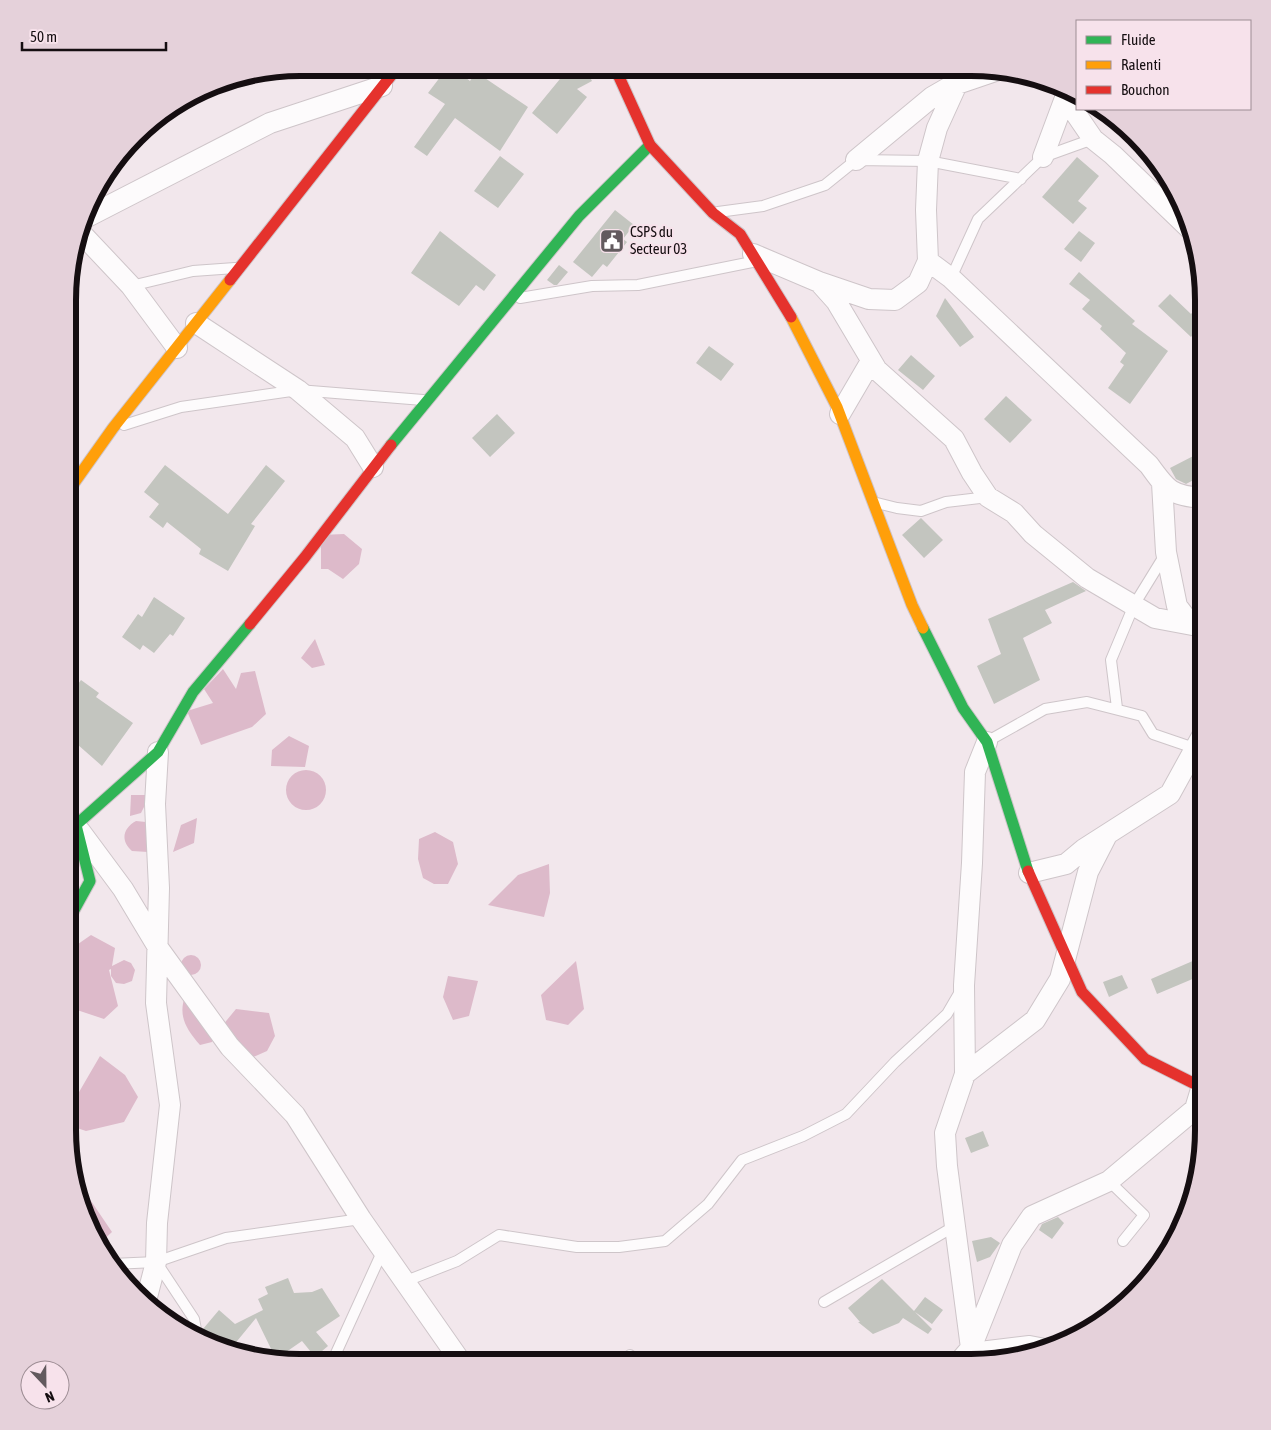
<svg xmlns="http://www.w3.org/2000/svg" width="1271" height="1430" font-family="'Asap Condensed',sans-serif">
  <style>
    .forest { fill: #ddbaca }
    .building { fill: #c3c5bf }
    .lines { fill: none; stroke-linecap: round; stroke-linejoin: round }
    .lane-casing { stroke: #cec5c9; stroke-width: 12 }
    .street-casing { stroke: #cec5c9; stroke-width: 22 }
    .fast-casing { stroke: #cec5c9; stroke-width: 13 }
    .slow-casing { stroke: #cec5c9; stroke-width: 13 }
    .jam-casing { stroke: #cec5c9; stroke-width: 13 }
    .lane { stroke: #fdfbfc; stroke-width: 10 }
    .street { stroke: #fdfbfc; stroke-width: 20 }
    .fast { stroke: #30b455; stroke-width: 11 }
    .slow { stroke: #ff9f0a; stroke-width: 11 }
    .jam { stroke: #e5322d; stroke-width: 11 }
    .labels { text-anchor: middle; stroke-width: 4; stroke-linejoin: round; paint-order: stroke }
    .poi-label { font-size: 15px; fill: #150e11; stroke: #f7e2eb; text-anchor: start }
    .rim { fill: none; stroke: #150e11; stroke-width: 6 }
  </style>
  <rect width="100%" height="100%" fill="#f2e7ec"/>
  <!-- forest -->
  <path class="forest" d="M 344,534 L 362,549 L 359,564 L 343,579 L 328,569 L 321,569 L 321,535 Z
    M 315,639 L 325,665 L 312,668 L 301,658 Z
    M 223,669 L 236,689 L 241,673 L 255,671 L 266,714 L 252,727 L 201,745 L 187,711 L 213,703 L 204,689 Z
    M 289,736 L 309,746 L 305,767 L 271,766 L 272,750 Z
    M286 790a20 20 0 1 1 40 0a20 20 0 1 1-40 0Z
    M 131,795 L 150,795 L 141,813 L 130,816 Z
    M 197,818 L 194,843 L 173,852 L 181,825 Z
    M 136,821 L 146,822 L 148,852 L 132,851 C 120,841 123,828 136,821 Z
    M 435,832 L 453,842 L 458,864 L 448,884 L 434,884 L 423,878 L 418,859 L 419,839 Z
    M 549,864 L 550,893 L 544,917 L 488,905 L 518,875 Z
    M 91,935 L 115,948 L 112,966 L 124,960 L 131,963 L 135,970 L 132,981 L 124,984 L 116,983 L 111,976 L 111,969 L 109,970 L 118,1006 L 104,1019 L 77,1010 L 68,992 L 68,951 Z
    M181 965a10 10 0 1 1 20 0a10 10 0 1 1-20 0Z
    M 576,961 L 584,1009 L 568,1025 L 546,1020 L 541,995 Z
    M 448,976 L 478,981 L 469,1016 L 453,1020 L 443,997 Z
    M 186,994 L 217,1024 L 212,1042 L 200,1045 C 186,1029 177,1015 186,994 Z
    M 236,1009 L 269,1013 L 275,1036 L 267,1051 L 244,1061 L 222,1026 Z
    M 100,1056 L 125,1075 L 138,1097 L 124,1122 L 86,1131 L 68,1125 L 68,1111 Z
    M 77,1190 L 85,1192 L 112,1232 L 99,1244 L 80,1204 Z"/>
  <!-- building -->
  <path class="building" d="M 447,68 L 453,68 L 470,81 L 476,72 L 528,107 L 500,151 L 455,118 L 427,156 L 414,147 L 445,104 L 428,93 Z
    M 569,68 L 585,68 L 592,81 L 577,89 L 587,97 L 557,134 L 532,113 Z
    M 500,156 L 524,174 L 498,208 L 474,191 Z
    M 1077,157 L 1099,176 L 1078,201 L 1087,208 L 1073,224 L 1042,197 Z
    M 615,210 L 634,225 L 623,239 L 627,242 L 607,267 L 603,264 L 592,277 L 573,262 Z
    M 440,231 L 496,275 L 484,291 L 476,285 L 459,306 L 411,273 Z
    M 1079,231 L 1095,243 L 1081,262 L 1064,249 Z
    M 559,265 L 568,272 L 557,285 L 554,285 L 547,280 Z
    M 1079,272 L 1135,321 L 1132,324 L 1168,351 L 1130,404 L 1108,388 L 1124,365 L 1120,362 L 1126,353 L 1100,329 L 1102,326 L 1082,309 L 1090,300 L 1069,284 Z
    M 1170,294 L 1191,314 L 1203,300 L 1203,322 L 1191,337 L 1158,306 Z
    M 945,298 L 974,337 L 960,347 L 936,316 Z
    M 709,346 L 734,364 L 721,381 L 696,363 Z
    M 911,355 L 935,376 L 923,390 L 898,370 Z
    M 1006,396 L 1032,420 L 1010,443 L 984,419 Z
    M 497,414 L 515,433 L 490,457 L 472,438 Z
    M 1203,451 L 1203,475 L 1186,484 L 1176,479 L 1170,468 Z
    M 165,465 L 228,514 L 266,465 L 285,481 L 251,524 L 255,526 L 228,571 L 199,554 L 201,549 L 167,522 L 163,528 L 149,517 L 159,504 L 144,492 Z
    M 921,518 L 943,540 L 924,558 L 902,535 Z
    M 1073,582 L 1086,591 L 1045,610 L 1052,623 L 1023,638 L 1040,680 L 994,704 L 977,666 L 1001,654 L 988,619 Z
    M 154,597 L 185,618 L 173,636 L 170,634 L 154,653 L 143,645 L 140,650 L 122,637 L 138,614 L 142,617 Z
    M 81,680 L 99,693 L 96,697 L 133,723 L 102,766 L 69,737 L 69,696 Z
    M 1195,960 L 1202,975 L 1157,994 L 1151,979 Z
    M 1122,975 L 1128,988 L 1109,997 L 1103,982 Z
    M 983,1131 L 989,1146 L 971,1153 L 965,1138 Z
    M 1058,1217 L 1064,1223 L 1052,1239 L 1039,1230 L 1042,1224 Z
    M 991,1237 L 1000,1243 L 990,1257 L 977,1262 L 972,1241 Z
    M 288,1278 L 294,1293 L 312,1292 L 322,1288 L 340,1316 L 316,1332 L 328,1346 L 315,1357 L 302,1341 L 276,1359 L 256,1318 L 233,1346 L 203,1337 L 203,1329 L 219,1310 L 235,1324 L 263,1310 L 258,1299 L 268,1294 L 265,1287 Z
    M 882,1279 L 914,1311 L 925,1297 L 943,1310 L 932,1324 L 915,1312 L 932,1329 L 928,1334 L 903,1318 L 899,1323 L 873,1334 L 858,1322 L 860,1322 L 848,1308 Z"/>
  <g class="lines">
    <defs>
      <path id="lane" d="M 718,212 L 763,206 L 825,185 L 856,160 L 928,161 L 1021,179
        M 951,278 L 978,219 L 1043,157 L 1093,139
        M 131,286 L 193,271 L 235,268
        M 520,298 L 592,286 L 638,285 L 757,261
        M 124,425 L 181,407 L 298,390 L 423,400
        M 877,503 L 897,508 L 921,511 L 946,502 L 988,497
        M 1117,708 L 1111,660 L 1134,605 L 1166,553
        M 988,741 L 1045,709 L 1087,702 L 1142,716 L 1153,734 L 1194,748
        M 1109,1181 L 1144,1215 L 1123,1241
        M 157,1263 L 194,1319 L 197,1335
        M 112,1264 L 156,1262 L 226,1238 L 361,1219
        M 406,1281 L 457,1261 L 499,1235 L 577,1247 L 619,1247 L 665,1241 L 708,1204 L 742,1160 L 803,1136 L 846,1114 L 895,1062 L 947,1014 L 961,990
        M 824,1302 L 955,1226
        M 332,1362 L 383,1250
        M 627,1362 L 630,1355
        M 975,1362 L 971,1348 L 1029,1341 L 1055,1346"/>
      <path id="street" d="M 1065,91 L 1065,98 L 1093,139 L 1113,155 L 1192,231
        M 1043,157 L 1065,98
        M 856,160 L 932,97 L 958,82
        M 87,217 L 270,123 L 382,86
        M 82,234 L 131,286 L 177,348
        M 753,254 L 819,282 L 869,299 L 895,300 L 918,283 L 928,261 L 926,210 L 928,161 L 937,128 L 957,84 L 1001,69
        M 928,261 L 951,278 L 1149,465 C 1167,490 1171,496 1203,498
        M 819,282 L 836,301 L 877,370 L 954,439 L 972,473 L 988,497 L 1014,513 L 1033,534 L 1087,578 L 1155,618 L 1203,627
        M 196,323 L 298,390 L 355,438 L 373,467
        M 840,414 L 871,361
        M 1162,483 L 1166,552 L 1177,606 L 1190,623
        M 80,831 L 123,889 L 159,949 L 230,1047 L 295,1115 L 361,1219 L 461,1362
        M 1029,873 L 1066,864 L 1084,849 L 1170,794 L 1203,734
        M 965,1074 L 1035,1020 L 1060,979 L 1088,872 L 1107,835
        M 147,1297 L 156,1262 L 157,1223 L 170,1105 L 156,1003 L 159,888 L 155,804 L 158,752
        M 971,1348 L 947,1166 L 945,1133 L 965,1074 L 964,985 L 972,863 L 975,772 L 987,742
        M 959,1362 L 971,1348 L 1012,1245 L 1032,1216 L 1109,1181 L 1195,1109 L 1202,1086"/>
      <path id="fast" d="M 391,445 L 579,216 L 650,145
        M 923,628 L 963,708 L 987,742 L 1028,871
        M 68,921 L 90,881 L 76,825 L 158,752 L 193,692 L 250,624"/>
      <path id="slow" d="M 791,317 L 837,407 L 912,605 L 923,628
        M 69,490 L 113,428 L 230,280"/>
      <path id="jam" d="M 615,68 L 650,145 L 713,213 L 740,234 L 791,317
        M 230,280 L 397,68
        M 250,624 L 305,557 L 391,445
        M 1028,871 L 1082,992 L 1145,1059 L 1203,1088"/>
    </defs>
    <!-- lane casing -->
    <use href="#lane" class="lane-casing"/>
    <!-- street casing -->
    <use href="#street" class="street-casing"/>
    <!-- fast casing -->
    <use href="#fast" class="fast-casing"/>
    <!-- slow casing -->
    <use href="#slow" class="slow-casing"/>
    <!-- jam casing -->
    <use href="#jam" class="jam-casing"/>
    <!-- lane -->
    <use href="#lane" class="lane"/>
    <!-- street -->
    <use href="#street" class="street"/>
    <!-- fast -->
    <use href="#fast" class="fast"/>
    <!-- slow -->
    <use href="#slow" class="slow"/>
    <!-- jam -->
    <use href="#jam" class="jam"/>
  </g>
  <!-- icons -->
  <defs>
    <symbol id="civic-square" viewBox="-11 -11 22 22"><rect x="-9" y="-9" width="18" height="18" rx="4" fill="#625a5e" stroke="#f7e2eb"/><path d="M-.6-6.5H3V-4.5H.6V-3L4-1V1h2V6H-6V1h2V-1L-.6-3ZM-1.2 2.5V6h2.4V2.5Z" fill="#fff"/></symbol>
  </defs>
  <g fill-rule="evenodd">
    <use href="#civic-square" x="598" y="227" width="28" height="28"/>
  </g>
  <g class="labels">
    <!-- poi labels -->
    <g class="poi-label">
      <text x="630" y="237">CSPS du<tspan x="630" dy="17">Secteur 03</tspan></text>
    </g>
  </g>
  <!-- crop -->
  <path d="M0 0H1271V1430H0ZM300 76H971A224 224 0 0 1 1195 300V1130A224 224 0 0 1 971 1354H300A224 224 0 0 1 76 1130V300A224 224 0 0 1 300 76Z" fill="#e5d1da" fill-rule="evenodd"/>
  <path class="rim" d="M300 76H971A224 224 0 0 1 1195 300V1130A224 224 0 0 1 971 1354H300A224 224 0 0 1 76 1130V300A224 224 0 0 1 300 76Z"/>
  <!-- legend -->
  <rect x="1076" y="20" width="175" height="90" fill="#f7e2eb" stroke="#9d8d94"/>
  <rect x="1086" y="36" width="25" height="8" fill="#30b455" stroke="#9d8d94"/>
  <text x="1121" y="45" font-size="15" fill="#150e11">Fluide</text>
  <rect x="1086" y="61" width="25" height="8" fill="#ff9f0a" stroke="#9d8d94"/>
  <text x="1121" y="70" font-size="15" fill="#150e11">Ralenti</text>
  <rect x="1086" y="86" width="25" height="8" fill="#e5322d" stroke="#9d8d94"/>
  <text x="1121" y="95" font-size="15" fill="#150e11">Bouchon</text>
  <!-- north arrow -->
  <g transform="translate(45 1385) rotate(158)"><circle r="24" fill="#f7e2eb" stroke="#9d8d94"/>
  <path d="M0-4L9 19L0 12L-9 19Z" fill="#625a5e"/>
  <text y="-8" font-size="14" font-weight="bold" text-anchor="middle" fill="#150e11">N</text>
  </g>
  <!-- scale -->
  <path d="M22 42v8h144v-8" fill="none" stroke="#150e11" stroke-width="2.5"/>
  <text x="30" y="42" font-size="15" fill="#150e11" stroke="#f7e2eb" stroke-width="4" paint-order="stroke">50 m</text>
</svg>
